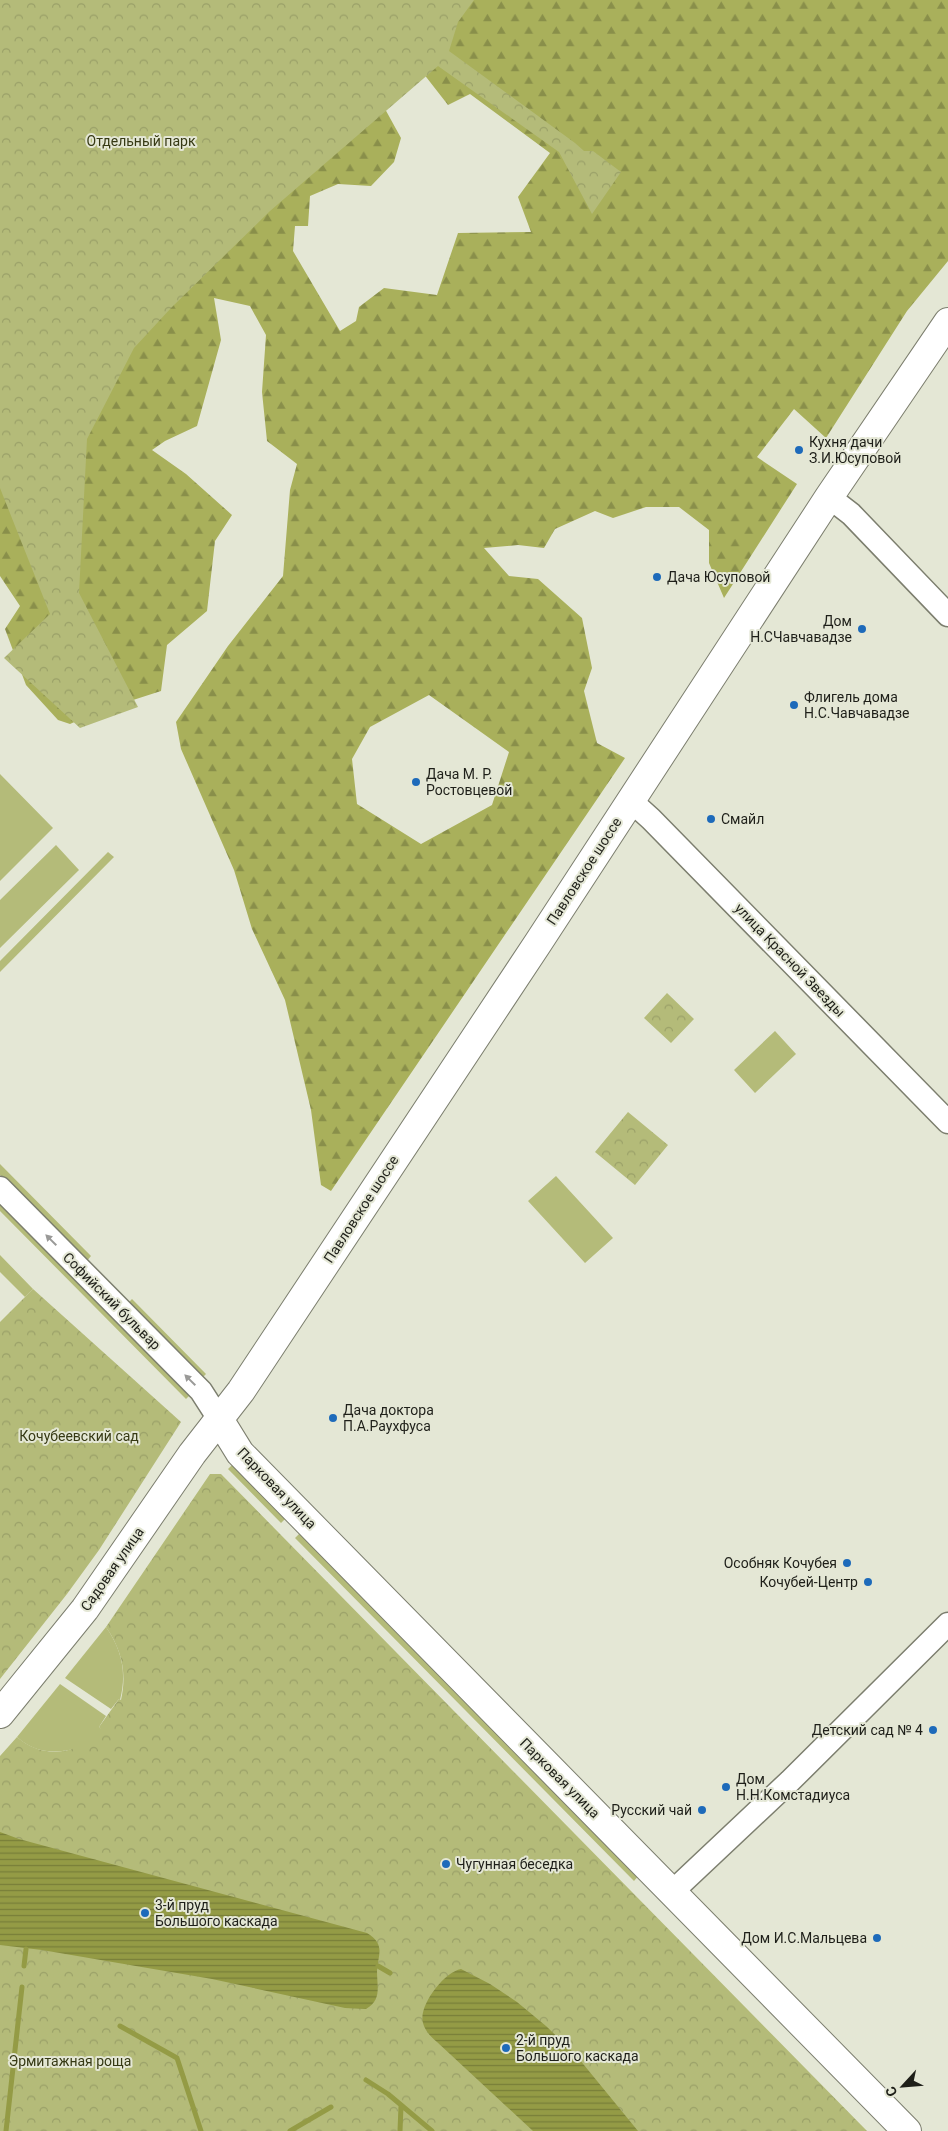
<svg xmlns="http://www.w3.org/2000/svg" width="948" height="2131" font-family="Roboto,sans-serif">
  <style>
    .grass { fill: #b4bb79 }
    .forest { fill: url(#forest-firs); fill-rule: evenodd }
    .park { fill: url(#park-crowns) }
    .water { fill: url(#water-rules) }
    .lines { fill: none; stroke-linecap: round; stroke-linejoin: round }
    .stream { stroke: #949b45; stroke-width: 5 }
    .minor-casing { stroke: #7c7e6e; stroke-width: 25 }
    .major-casing { stroke: #7c7e6e; stroke-width: 30 }
    .minor { stroke: #fff; stroke-width: 22 }
    .major { stroke: #fff; stroke-width: 28 }
    .oneway { fill: #9a9a98 }
    .poi-dot { fill: #1d6aba; stroke: #e4e7d5; stroke-width: 2 }
    .labels { text-anchor: middle; stroke-width: 4; stroke-linejoin: round; paint-order: stroke }
    .park-label { font-size: 14px; fill: #363914; stroke: #e4e7d5 }
    .poi-label { font-size: 14px; fill: #1e1f19; stroke: #e4e7d5; text-anchor: start }
    .street-label { font-size: 14px; fill: #1e1f19; stroke: #e4e7d5 }
  </style>
  <defs>
    <pattern id="forest-firs" width="22" height="20" patternUnits="userSpaceOnUse" patternTransform="scale(1.25)"><rect width="22" height="20" fill="#a9b05b"/><path d="M5 1l3.5 6h-7zM16 11l3.5 6h-7z" fill="#898f4a"/></pattern>
    <pattern id="park-crowns" width="20" height="18" patternUnits="userSpaceOnUse" patternTransform="scale(1.25)"><rect width="20" height="18" fill="#b4bb79"/><path d="M2 6a3 3 0 1 1 6 0M12 15a3 3 0 1 1 6 0" fill="none" stroke="#9aa068"/></pattern>
    <pattern id="water-rules" width="6" height="5" patternUnits="userSpaceOnUse" patternTransform="scale(1.25)"><rect width="6" height="5" fill="#949b45"/><path d="M0 2.5h6" fill="none" stroke="#787e39"/></pattern>
  </defs>
  <rect width="100%" height="100%" fill="#e4e7d5"/>
  <!-- grass -->
  <path class="grass" d="M 0,774 L 53,828 L 0,881 Z
    M 56,845 L 79,870 L 0,948 L 0,900 Z
    M 108,852 L 114,857 L 0,972 L 0,961 Z
    M 775,1031 L 796,1054 L 755,1093 L 734,1070 Z
    M 0,1164 L 91,1256 L 86,1262 L 0,1175 Z
    M 556,1176 L 613,1238 L 585,1263 L 528,1201 Z
    M 0,1202 L 190,1395 L 186,1399 L 0,1211 Z
    M 0,1255 L 33,1289 L 25,1297 L 0,1272 Z
    M 132,1299 L 206,1374 L 201,1379 L 127,1304 Z
    M 233,1464 L 287,1517 L 281,1523 L 228,1469 Z
    M 301,1532 L 639,1875 L 634,1881 L 295,1538 Z
    M 106,1627 C 122,1650 127,1673 120,1700 L 119,1699 L 111,1709 L 65,1678 Z
    M 60,1684 L 106,1716 L 99,1727 L 110,1735 C 104,1743 96,1743 87,1746 C 61,1753 38,1756 17,1737 Z"/>
  <!-- forest -->
  <path class="forest" d="M 432,0 L 948,0 L 948,261 L 907,311 L 826,438 L 794,409 L 757,457 L 797,484 L 724,598 L 709,563 L 709,530 L 679,507 L 646,507 L 613,518 L 595,511 L 555,529 L 544,548 L 518,545 L 484,548 L 509,576 L 538,579 L 582,618 L 592,668 L 584,691 L 597,743 L 625,758 L 331,1191 L 321,1185 L 311,1110 L 285,1000 L 252,929 L 234,870 L 181,749 L 176,722 L 228,646 L 283,576 L 290,490 L 297,464 L 267,441 L 262,392 L 266,335 L 250,306 L 214,298 L 221,340 L 197,426 L 165,441 L 152,450 L 186,474 L 232,515 L 215,541 L 207,611 L 167,645 L 161,691 L 99,711 L 70,724 L 58,720 L 26,685 L 5,629 L 20,606 L 0,576 L 0,382 L 56,407 L 379,98 L 401,138 L 394,162 L 371,186 L 338,184 L 310,196 L 308,226 L 295,226 L 293,251 L 340,331 L 356,321 L 359,307 L 384,288 L 437,295 L 458,233 L 531,232 L 518,197 L 550,153 L 470,94 L 448,105 L 409,55 ZM 429,695 L 509,752 L 492,805 L 421,844 L 357,804 L 352,759 L 370,727 Z"/>
  <!-- park -->
  <path class="park" d="M 0,0 L 474,0 L 458,22 L 449,51 L 575,143 L 584,151 L 593,151 L 621,172 L 592,214 L 559,152 L 438,66 L 270,211 L 171,308 L 134,348 L 87,439 L 79,593 L 138,707 L 80,728 L 4,658 L 50,614 L 0,488 Z
    M 667,993 L 694,1019 L 671,1043 L 644,1018 Z
    M 628,1112 L 668,1145 L 635,1185 L 595,1152 Z
    M 33,1289 L 181,1422 L 99,1550 L 67,1594 L 0,1679 L 0,1322 Z
    M 210,1474 L 221,1474 L 867,2131 L 0,2131 L 0,1756 L 17,1737 C 43,1760 79,1755 101,1729 L 99,1727 L 119,1699 L 121,1700 C 127,1673 122,1650 106,1627 Z"/>
  <!-- water -->
  <path class="water" d="M 0,1832 L 19,1839 L 367,1933 C 386,1945 378,1954 377,1971 C 377,1987 382,2000 366,2009 L 345,2008 L 212,1979 L 42,1950 L 0,1945 Z
    M 461,1969 L 490,1984 L 517,2002 L 546,2026 L 575,2054 L 638,2131 L 533,2131 L 437,2042 C 431,2037 425,2031 423,2023 C 418,2006 444,1972 461,1969 Z"/>
  <g class="lines">
    <!-- stream -->
    <path class="stream" d="M 24,1966 L 26,1949
      M 378,1966 L 390,1973
      M 120,2026 L 177,2058 L 201,2131
      M 366,2080 L 388,2094 L 432,2131
      M 6,2131 L 22,1987
      M 290,2131 L 331,2107
      M 400,2131 L 401,2106"/>
    <defs>
      <path id="minor" d="M 829,497 L 851,514 L 948,615
        M 630,800 L 651,819 L 948,1122
        M 0,1188 L 201,1391 L 219,1419
        M 672,1892 L 790,1781 L 948,1624"/>
      <path id="major" d="M 219,1419 L 240,1453 L 907,2131
        M 0,1714 L 85,1609 L 192,1454 L 241,1391 L 538,943 L 829,497 L 948,322"/>
    </defs>
    <!-- minor casing -->
    <use href="#minor" class="minor-casing"/>
    <!-- major casing -->
    <use href="#major" class="major-casing"/>
    <!-- minor -->
    <use href="#minor" class="minor"/>
    <!-- major -->
    <use href="#major" class="major"/>
  </g>
  <!-- one-way arrows -->
  <defs><path id="oneway-solid" d="M-6-.8H1V-3.2L6.5 0L1 3.2V.8H-6Z" transform="scale(1.25)"/></defs>
  <g class="oneway">
    <use href="#oneway-solid" transform="translate(51 1240) rotate(-135)"/>
    <use href="#oneway-solid" transform="translate(190 1380) rotate(-135)"/>
  </g>
  <!-- markers -->
  <g class="poi-dot">
    <circle cx="799" cy="450" r="5"/>
    <circle cx="657" cy="577" r="5"/>
    <circle cx="862" cy="629" r="5"/>
    <circle cx="794" cy="705" r="5"/>
    <circle cx="416" cy="782" r="5"/>
    <circle cx="711" cy="819" r="5"/>
    <circle cx="333" cy="1418" r="5"/>
    <circle cx="847" cy="1563" r="5"/>
    <circle cx="868" cy="1582" r="5"/>
    <circle cx="933" cy="1730" r="5"/>
    <circle cx="726" cy="1787" r="5"/>
    <circle cx="702" cy="1810" r="5"/>
    <circle cx="446" cy="1864" r="5"/>
    <circle cx="145" cy="1913" r="5"/>
    <circle cx="877" cy="1938" r="5"/>
    <circle cx="506" cy="2048" r="5"/>
  </g>
  <g class="labels">
    <!-- park labels -->
    <g class="park-label">
      <text x="141" y="146">Отдельный парк</text>
      <text x="79" y="1441">Кочубеевский сад</text>
      <text x="70" y="2066">Эрмитажная роща</text>
    </g>
    <!-- poi labels -->
    <g class="poi-label">
      <text x="809" y="447">Кухня дачи<tspan x="809" dy="16">З.И.Юсуповой</tspan></text>
      <text x="667" y="582">Дача Юсуповой</text>
      <text x="852" y="626" text-anchor="end">Дом<tspan x="852" dy="16">Н.СЧавчавадзе</tspan></text>
      <text x="804" y="702">Флигель дома<tspan x="804" dy="16">Н.С.Чавчавадзе</tspan></text>
      <text x="426" y="779">Дача М. Р.<tspan x="426" dy="16">Ростовцевой</tspan></text>
      <text x="721" y="824">Смайл</text>
      <text x="343" y="1415">Дача доктора<tspan x="343" dy="16">П.А.Раухфуса</tspan></text>
      <text x="837" y="1568" text-anchor="end">Особняк Кочубея</text>
      <text x="858" y="1587" text-anchor="end">Кочубей-Центр</text>
      <text x="923" y="1735" text-anchor="end">Детский сад № 4</text>
      <text x="736" y="1784">Дом<tspan x="736" dy="16">Н.Н.Комстадиуса</tspan></text>
      <text x="692" y="1815" text-anchor="end">Русский чай</text>
      <text x="456" y="1869">Чугунная беседка</text>
      <text x="155" y="1910">3-й пруд<tspan x="155" dy="16">Большого каскада</tspan></text>
      <text x="867" y="1943" text-anchor="end">Дом И.С.Мальцева</text>
      <text x="516" y="2045">2-й пруд<tspan x="516" dy="16">Большого каскада</tspan></text>
    </g>
    <!-- street labels -->
    <g class="street-label">
      <text transform="translate(584 871) rotate(-57)" y="5">Павловское шоссе</text>
      <text transform="translate(790 960) rotate(46)" y="5">улица Красной Звезды</text>
      <text transform="translate(361 1209) rotate(-57)" y="5">Павловское шоссе</text>
      <text transform="translate(112 1301) rotate(45)" y="5">Софийский бульвар</text>
      <text transform="translate(277 1488) rotate(46)" y="5">Парковая улица</text>
      <text transform="translate(112 1569) rotate(-55)" y="5">Садовая улица</text>
      <text transform="translate(560 1778) rotate(45)" y="5">Парковая улица</text>
    </g>
  </g>
  <!-- north arrow -->
  <g transform="translate(903 2086) rotate(244)" stroke="#e4e7d5" stroke-width="4" paint-order="stroke">
  <path d="M0-4L9 19L0 12L-9 19Z" fill="#1e1f19"/>
  <text y="-8" font-size="14" font-weight="bold" text-anchor="middle" fill="#1e1f19">С</text>
  </g>
</svg>
